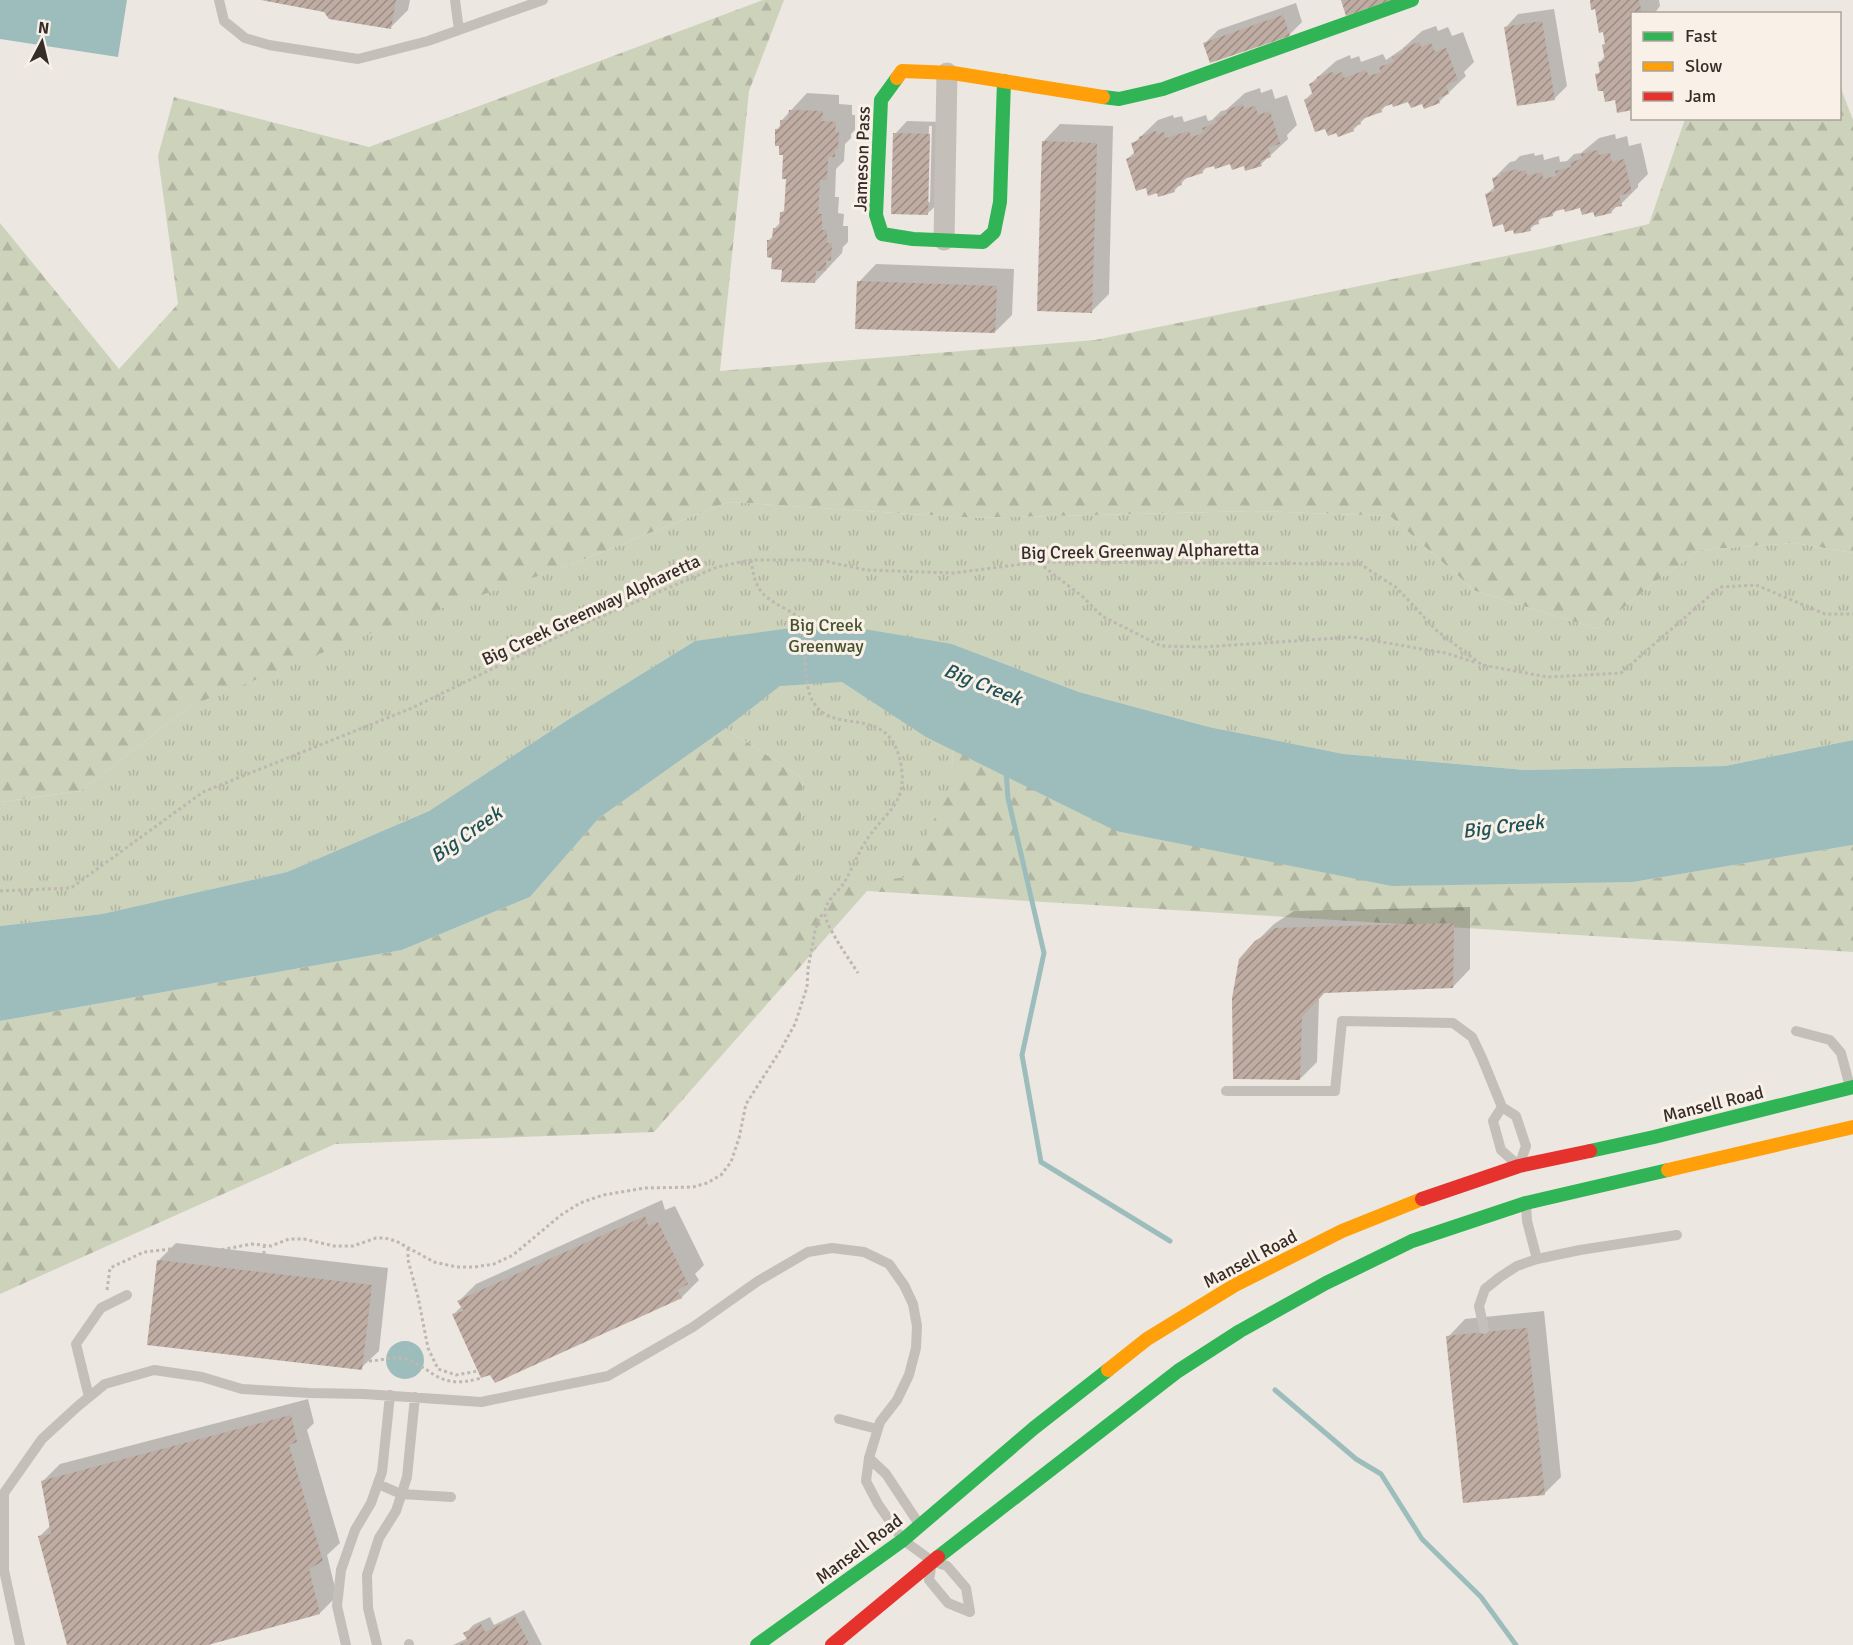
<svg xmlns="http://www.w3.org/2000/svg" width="1853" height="1645" font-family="Signika,sans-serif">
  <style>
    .forest { fill: url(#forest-firs) }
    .park { fill: url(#park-tufts) }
    .water { fill: #9dbdbd }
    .shadow { fill: #0003; fill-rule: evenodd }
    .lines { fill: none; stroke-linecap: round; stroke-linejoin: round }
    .stream { stroke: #9dbdbd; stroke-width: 5 }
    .building { fill: url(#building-hatch) }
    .path { stroke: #beb7b2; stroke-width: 3; stroke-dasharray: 3 3; stroke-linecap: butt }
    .lane { stroke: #c5bfba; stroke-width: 10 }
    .street { stroke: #c5bfba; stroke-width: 21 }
    .fast { stroke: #30b455; stroke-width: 14 }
    .slow { stroke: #ff9f0a; stroke-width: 14 }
    .jam { stroke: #e5322d; stroke-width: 14 }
    .labels { text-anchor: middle; stroke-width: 6; stroke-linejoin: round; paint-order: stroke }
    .street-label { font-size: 18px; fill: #362c28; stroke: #f9f1e8 }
    .park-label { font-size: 18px; fill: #45532c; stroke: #f9f1e8 }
    .water-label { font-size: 20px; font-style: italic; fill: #1f5256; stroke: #f9f1e8 }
  </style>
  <defs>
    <pattern id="forest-firs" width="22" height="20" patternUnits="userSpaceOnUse" patternTransform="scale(1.5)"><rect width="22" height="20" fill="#cdd2bb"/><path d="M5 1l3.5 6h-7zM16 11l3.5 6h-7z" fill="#b1b4a1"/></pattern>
    <pattern id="park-tufts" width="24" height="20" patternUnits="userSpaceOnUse" patternTransform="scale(1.5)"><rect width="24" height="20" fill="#cdd2bb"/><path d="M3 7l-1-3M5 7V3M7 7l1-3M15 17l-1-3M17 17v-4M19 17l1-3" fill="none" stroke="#b1b4a1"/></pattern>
    <pattern id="building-hatch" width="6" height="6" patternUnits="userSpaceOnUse" patternTransform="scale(1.5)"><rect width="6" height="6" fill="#bfaca3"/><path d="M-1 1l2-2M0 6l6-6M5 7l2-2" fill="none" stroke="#9c8c85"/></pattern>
  </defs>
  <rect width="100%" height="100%" fill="#ece7e1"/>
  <!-- forest -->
  <path class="forest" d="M 763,0 L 784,0 L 749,91 L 720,371 L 1095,340 L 1540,249 L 1649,224 L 1685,119 L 1840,118 L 1840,86 L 1853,120 L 1853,553 L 1795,543 L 1699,550 L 1650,586 L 1598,629 L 1475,591 L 1390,516 L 1253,511 L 972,518 L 728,502 L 562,568 L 190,706 L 81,791 L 0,802 L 0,223 L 119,369 L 178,304 L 158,156 L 174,97 L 369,147 Z
    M 726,728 L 803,779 L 798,892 L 953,780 L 953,750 L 1633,882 L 1853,845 L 1853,952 L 867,891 L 654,1132 L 335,1144 L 0,1294 L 0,1021 L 402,950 L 530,897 L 599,818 Z"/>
  <!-- park -->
  <path class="park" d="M 728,502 L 972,518 L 1253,511 L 1390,516 L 1475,591 L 1598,629 L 1650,586 L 1699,550 L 1795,543 L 1853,553 L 1853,740 L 1725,766 L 1525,770 L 1344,754 L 1209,727 L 1079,692 L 952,644 L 953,780 L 906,877 L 797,892 L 803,779 L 726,728 L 695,641 L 569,719 L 429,811 L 287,872 L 102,914 L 0,926 L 0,802 L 81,791 L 190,706 L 386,627 L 562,568 Z"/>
  <!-- water -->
  <path class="water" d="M 0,0 L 127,0 L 118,57 L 0,39 Z
    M 829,623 L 952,644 L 1079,692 L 1209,727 L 1344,754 L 1525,770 L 1725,766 L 1853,740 L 1853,845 L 1633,882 L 1392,886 L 1116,831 L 926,737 L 842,682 L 780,686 L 726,728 L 599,818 L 530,897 L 402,950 L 0,1021 L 0,926 L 102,914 L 287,872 L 429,811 L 569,719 L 695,641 Z
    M386 1360a19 19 0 1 1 38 0a19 19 0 1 1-38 0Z"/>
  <!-- shadow -->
  <path class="shadow" d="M 263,0 L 410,0 L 408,10 L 391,27 L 325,10 Z
    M 1591,0 L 1659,0 L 1660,6 L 1654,14 L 1632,14 L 1632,109 L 1618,111 L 1616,99 L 1604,89 L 1597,75 L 1601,70 L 1600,62 L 1605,56 L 1604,45 L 1607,42 L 1597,7 Z
    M 1296,3 L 1302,22 L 1289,35 L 1205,43 L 1218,30 Z
    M 1554,9 L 1567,86 L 1554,99 L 1506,27 L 1518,14 Z
    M 1436,26 L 1438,31 L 1448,27 L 1452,36 L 1463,32 L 1474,62 L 1464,72 L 1466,76 L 1439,102 L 1423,102 L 1409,100 L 1393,102 L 1387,104 L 1381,111 L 1368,115 L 1353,130 L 1337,131 L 1325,127 L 1305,100 L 1313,92 L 1310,84 L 1336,61 L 1350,55 L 1351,59 L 1359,56 L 1361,62 L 1383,54 L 1386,60 L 1402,49 L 1422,31 Z
    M 1260,88 L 1261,93 L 1272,89 L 1275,99 L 1287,95 L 1297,125 L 1287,135 L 1288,139 L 1261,164 L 1245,165 L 1231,162 L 1215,164 L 1208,166 L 1202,172 L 1188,176 L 1174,191 L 1147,186 L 1127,159 L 1135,152 L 1133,144 L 1158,120 L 1173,115 L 1174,118 L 1182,116 L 1184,122 L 1206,115 L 1208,121 L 1212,120 L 1221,111 L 1226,110 L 1245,93 Z
    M 807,93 L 839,95 L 839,104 L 852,105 L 852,115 L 855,115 L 855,130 L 851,134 L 851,138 L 845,144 L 844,161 L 836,169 L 835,197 L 839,197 L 838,213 L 844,214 L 843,226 L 848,226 L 848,242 L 843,247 L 842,253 L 815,282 L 783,268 L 773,256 L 769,240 L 774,235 L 774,229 L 781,222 L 781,213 L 786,209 L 787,178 L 785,154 L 777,129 L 781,125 L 782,120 Z
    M 907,121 L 942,122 L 941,201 L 928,213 L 895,134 ZM 929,126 L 932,126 L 930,202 L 927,202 Z
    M 1060,124 L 1113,126 L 1109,294 L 1092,311 L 1043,142 Z
    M 1615,134 L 1616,139 L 1627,136 L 1629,146 L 1641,143 L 1648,174 L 1638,184 L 1638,187 L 1621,204 L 1618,205 L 1611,212 L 1595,210 L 1581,207 L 1558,209 L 1552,215 L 1544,216 L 1530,229 L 1515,228 L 1504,223 L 1487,194 L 1495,186 L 1493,179 L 1510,162 L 1515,161 L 1520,156 L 1534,153 L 1535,156 L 1543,154 L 1544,160 L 1559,156 L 1560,162 L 1567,161 L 1574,154 L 1581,153 L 1599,138 Z
    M 876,264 L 1014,269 L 1012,315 L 995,332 L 859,282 Z
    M 1470,907 L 1470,969 L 1453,987 L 1325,992 L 1319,999 L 1317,1062 L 1300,1079 L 1256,942 L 1274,924 L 1294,911 Z
    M 662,1200 L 665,1210 L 675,1206 L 704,1265 L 695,1274 L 699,1280 L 682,1297 L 495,1381 L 454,1314 L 462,1306 L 459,1301 L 476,1284 Z
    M 176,1243 L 388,1268 L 379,1351 L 361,1368 L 158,1261 Z
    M 1544,1311 L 1561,1477 L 1544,1494 L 1448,1337 L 1465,1319 Z
    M 308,1399 L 314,1423 L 307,1430 L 340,1543 L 327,1555 L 337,1596 L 320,1613 L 202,1645 L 68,1645 L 40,1536 L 51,1525 L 43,1481 L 60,1464 Z
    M 524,1610 L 542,1645 L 453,1645 L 468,1638 L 465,1634 L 473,1625 L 490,1617 L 494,1625 Z"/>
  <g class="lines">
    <!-- stream -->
    <path class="stream" d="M 1006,771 L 1008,798 L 1044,953 L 1022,1055 L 1041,1162 L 1170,1241
      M 1275,1390 L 1356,1459 L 1381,1474 L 1422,1539 L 1481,1597 L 1516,1645"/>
  </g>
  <!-- building -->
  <path class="building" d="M 261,0 L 396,0 L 391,29 L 329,19 L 324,12 Z
    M 1341,0 L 1392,0 L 1346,16 Z
    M 1590,0 L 1639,0 L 1642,14 L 1632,14 L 1632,110 L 1617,113 L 1615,100 L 1605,102 L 1603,91 L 1598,91 L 1595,74 L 1600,73 L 1598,62 L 1605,60 L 1602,45 L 1605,44 L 1603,32 L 1599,33 L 1595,9 L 1591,10 Z
    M 1283,15 L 1290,36 L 1210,63 L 1203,43 Z
    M 1542,21 L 1555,100 L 1517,106 L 1504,27 Z
    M 1419,42 L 1421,47 L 1431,43 L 1435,52 L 1446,48 L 1458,80 L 1446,85 L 1449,94 L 1438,98 L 1440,103 L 1424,109 L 1422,104 L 1411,108 L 1408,102 L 1393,107 L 1392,104 L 1380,108 L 1382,112 L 1359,120 L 1361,124 L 1352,127 L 1354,131 L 1338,137 L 1336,133 L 1328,136 L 1325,129 L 1315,132 L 1304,100 L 1313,96 L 1309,84 L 1318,81 L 1317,77 L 1333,72 L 1334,75 L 1342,72 L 1344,78 L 1366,70 L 1369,76 L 1381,72 L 1379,67 L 1394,62 L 1392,57 L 1404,52 L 1403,48 Z
    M 1243,104 L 1244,109 L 1255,106 L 1258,115 L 1270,111 L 1280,144 L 1268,147 L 1271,157 L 1260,161 L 1262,166 L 1245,171 L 1244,166 L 1232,170 L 1230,164 L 1215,169 L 1214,166 L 1202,169 L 1203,173 L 1181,180 L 1182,185 L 1173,188 L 1175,192 L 1158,197 L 1157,193 L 1148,196 L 1146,188 L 1136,191 L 1126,159 L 1135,156 L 1131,143 L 1140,140 L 1139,137 L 1156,131 L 1157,135 L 1164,132 L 1166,138 L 1189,131 L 1191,137 L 1204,133 L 1202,128 L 1217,123 L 1215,118 L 1227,114 L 1226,110 Z
    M 789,110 L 823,111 L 822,121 L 836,122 L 835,132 L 839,132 L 838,149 L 835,149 L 835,157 L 828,157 L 827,180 L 820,180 L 818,214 L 822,214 L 822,230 L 827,230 L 827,243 L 832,243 L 831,261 L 826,260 L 826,271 L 816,271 L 815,283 L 781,282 L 782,270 L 771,269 L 772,258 L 767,257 L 767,240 L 772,240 L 773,228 L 779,228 L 780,212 L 784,212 L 786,179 L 782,179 L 783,155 L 779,155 L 779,146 L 775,146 L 775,129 L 780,129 L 780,120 L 788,120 Z
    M 893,133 L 930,134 L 928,215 L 891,214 Z
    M 1042,141 L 1097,143 L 1092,313 L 1037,311 Z
    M 1598,150 L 1599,155 L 1610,153 L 1612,162 L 1624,159 L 1632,193 L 1619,195 L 1622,206 L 1610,208 L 1612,213 L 1595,217 L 1593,212 L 1582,215 L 1580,208 L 1565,212 L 1564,209 L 1552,212 L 1553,216 L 1538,219 L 1539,224 L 1530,226 L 1531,231 L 1514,234 L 1513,230 L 1505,232 L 1503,224 L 1493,227 L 1485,194 L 1495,191 L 1492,178 L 1501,176 L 1501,173 L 1518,169 L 1518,172 L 1526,170 L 1527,176 L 1542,172 L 1543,179 L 1556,176 L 1555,171 L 1571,167 L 1570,162 L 1582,159 L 1581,154 Z
    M 857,281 L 997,286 L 995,333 L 855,329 Z
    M 1454,923 L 1453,988 L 1324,993 L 1302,1017 L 1300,1080 L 1233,1079 L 1232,998 L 1239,959 L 1255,941 L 1276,928 Z
    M 645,1216 L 648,1226 L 658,1222 L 688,1284 L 677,1290 L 682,1298 L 495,1383 L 490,1375 L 481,1378 L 452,1314 L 464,1311 L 457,1301 Z
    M 157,1260 L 372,1285 L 362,1370 L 147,1345 Z
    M 1527,1328 L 1545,1495 L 1463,1503 L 1446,1336 Z
    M 291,1415 L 297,1442 L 289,1445 L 323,1561 L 309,1569 L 320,1614 L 208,1645 L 67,1645 L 38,1536 L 51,1534 L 41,1481 Z
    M 515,1617 L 530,1645 L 459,1645 L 468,1641 L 463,1633 L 481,1624 L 485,1632 Z"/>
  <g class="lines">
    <!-- path -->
    <path class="path" d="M 751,560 C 755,587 759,595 784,608 C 792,613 798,615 803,622 C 805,640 804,679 810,695 C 828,744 893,694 902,772 C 905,803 886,813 870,835 C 859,850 853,867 844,883 C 838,892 824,902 825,914 C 825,925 851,962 858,973
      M 1039,563 L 1083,597 L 1102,616 L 1161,646 L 1204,647 L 1352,637 L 1446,653 L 1477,663
      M 0,891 L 71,888 L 203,792 L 412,708 L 584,624 L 717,567 L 751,560 L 820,560 L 866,570 L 954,573 L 1038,562 L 1360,564 L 1397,588 L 1436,630 L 1482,665 L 1548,677 L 1621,673 L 1720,587 L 1756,585 L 1825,614 L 1853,614
      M 408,1248 L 408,1260 L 418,1297 L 428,1348 L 438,1369 L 456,1375 L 478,1371
      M 264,1272 L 264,1247
      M 107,1290 L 110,1268 L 144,1252 L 171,1249 L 204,1253 L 252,1244 L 271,1246 L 289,1239 L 304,1239 L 334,1246 L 353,1246 L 376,1238 L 385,1238 L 396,1241 L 434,1262 L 457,1267 L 475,1267 L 494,1264 L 513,1255 L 561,1215 L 580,1203 L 603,1195 L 645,1188 L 693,1187 L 707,1183 L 721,1175 L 731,1162 L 739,1138 L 746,1104 L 780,1051 L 795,1024 L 807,987 L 808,969 L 815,931 L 819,918 L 824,913
      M 363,1361 C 376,1362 388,1357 401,1358 C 410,1359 419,1365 427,1370 C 446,1384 459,1384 481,1378"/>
    <!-- lane -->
    <path class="lane" d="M 219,0 L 224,21 L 245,38 L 269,45 L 358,59 L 428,41 L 543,0
      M 455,0 L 459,30
      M 1796,1031 L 1830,1040 L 1841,1053 L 1850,1087
      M 1226,1091 L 1335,1091 L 1342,1021 L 1453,1023 L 1472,1037 L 1482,1058 L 1502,1107 L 1516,1116 L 1526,1146 L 1519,1166 L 1501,1150 L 1493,1121 L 1502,1107
      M 1526,1204 L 1527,1221 L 1537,1259
      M 1484,1329 L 1479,1306 L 1485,1289 L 1500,1277 L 1517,1266 L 1537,1259 L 1580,1250 L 1677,1235
      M 89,1397 L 76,1344 L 101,1308 L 127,1295
      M 839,1419 L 877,1429
      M 869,1458 L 886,1474 L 919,1524
      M 378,1484 L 401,1494 L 451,1497
      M 931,1568 L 929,1580 L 948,1603 L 970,1612
      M 409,1644 L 409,1645
      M 20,1645 L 4,1570 L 4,1493 L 42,1439 L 78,1406 L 105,1384 L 154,1370 L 202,1377 L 242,1389 L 310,1393 L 364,1394 L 481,1402 L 608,1376 L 693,1327 L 758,1281 L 808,1252 L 832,1248 L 864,1252 L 889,1264 L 904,1285 L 913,1304 L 917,1326 L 916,1348 L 909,1375 L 897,1400 L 880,1422 L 869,1458 L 866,1481 L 878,1504 L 903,1540 L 932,1561 L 947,1566 L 966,1588 L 970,1612
      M 346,1645 L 337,1606 L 341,1570 L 355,1530 L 371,1503 L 382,1472 L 390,1395
      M 377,1645 L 368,1608 L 367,1575 L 379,1538 L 396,1511 L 407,1477 L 415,1397"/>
    <!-- street -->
    <path class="street" d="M 944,240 L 947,73"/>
    <!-- fast -->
    <path class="fast" d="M 897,78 L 881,100 L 876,215 L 882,234 L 913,239 L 983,242 L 994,232 L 1000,202 L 1004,81
      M 1103,97 L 1119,99 L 1163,89 L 1412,0
      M 1590,1151 L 1654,1137 L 1853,1087
      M 938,1557 L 1178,1371 L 1240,1331 L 1326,1283 L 1412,1241 L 1526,1203 L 1668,1170
      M 757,1645 L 903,1540 L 1034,1428 L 1108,1370"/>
    <!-- slow -->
    <path class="slow" d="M 897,78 L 902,71 L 953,73 L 1103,97
      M 1668,1170 L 1853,1127
      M 1108,1370 L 1147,1339 L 1235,1285 L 1342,1231 L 1422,1199"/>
    <!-- jam -->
    <path class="jam" d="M 1422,1199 L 1519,1166 L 1590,1151
      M 832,1645 L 938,1557"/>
  </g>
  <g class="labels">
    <!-- street labels -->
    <g class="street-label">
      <text transform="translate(862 159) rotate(-88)" y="6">Jameson Pass</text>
      <text transform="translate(1140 551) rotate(-1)" y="6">Big Creek Greenway Alpharetta</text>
      <text transform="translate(591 610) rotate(-25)" y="6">Big Creek Greenway Alpharetta</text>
      <text transform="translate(1713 1104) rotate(-14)" y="6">Mansell Road</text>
      <text transform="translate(1250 1259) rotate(-28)" y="6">Mansell Road</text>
      <text transform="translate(859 1549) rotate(-37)" y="6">Mansell Road</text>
    </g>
    <!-- park labels -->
    <g class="park-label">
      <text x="826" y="631">Big Creek<tspan x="826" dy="21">Greenway</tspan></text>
    </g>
    <!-- water labels -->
    <g class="water-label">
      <text transform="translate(983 684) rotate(22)" y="7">Big Creek</text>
      <text transform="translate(1503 826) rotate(-7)" y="7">Big Creek</text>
      <text transform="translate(466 834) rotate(-35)" y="7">Big Creek</text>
    </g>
  </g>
  <!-- legend -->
  <rect x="1631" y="12" width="210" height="108" fill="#f9f1e8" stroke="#aba29b" stroke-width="1.5"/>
  <rect x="1643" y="32" width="30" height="9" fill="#30b455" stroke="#aba29b" stroke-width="1.5"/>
  <text x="1685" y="42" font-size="18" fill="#362c28">Fast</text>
  <rect x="1643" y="62" width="30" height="9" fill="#ff9f0a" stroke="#aba29b" stroke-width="1.5"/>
  <text x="1685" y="72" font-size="18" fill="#362c28">Slow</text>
  <rect x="1643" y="92" width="30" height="9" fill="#e5322d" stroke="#aba29b" stroke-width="1.5"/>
  <text x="1685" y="102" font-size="18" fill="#362c28">Jam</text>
  <!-- north arrow -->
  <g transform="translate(42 42) rotate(7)" stroke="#f9f1e8" stroke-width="4.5" paint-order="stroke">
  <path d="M0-4.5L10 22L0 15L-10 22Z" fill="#362c28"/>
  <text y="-9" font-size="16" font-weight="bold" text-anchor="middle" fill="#362c28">N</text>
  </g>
</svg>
